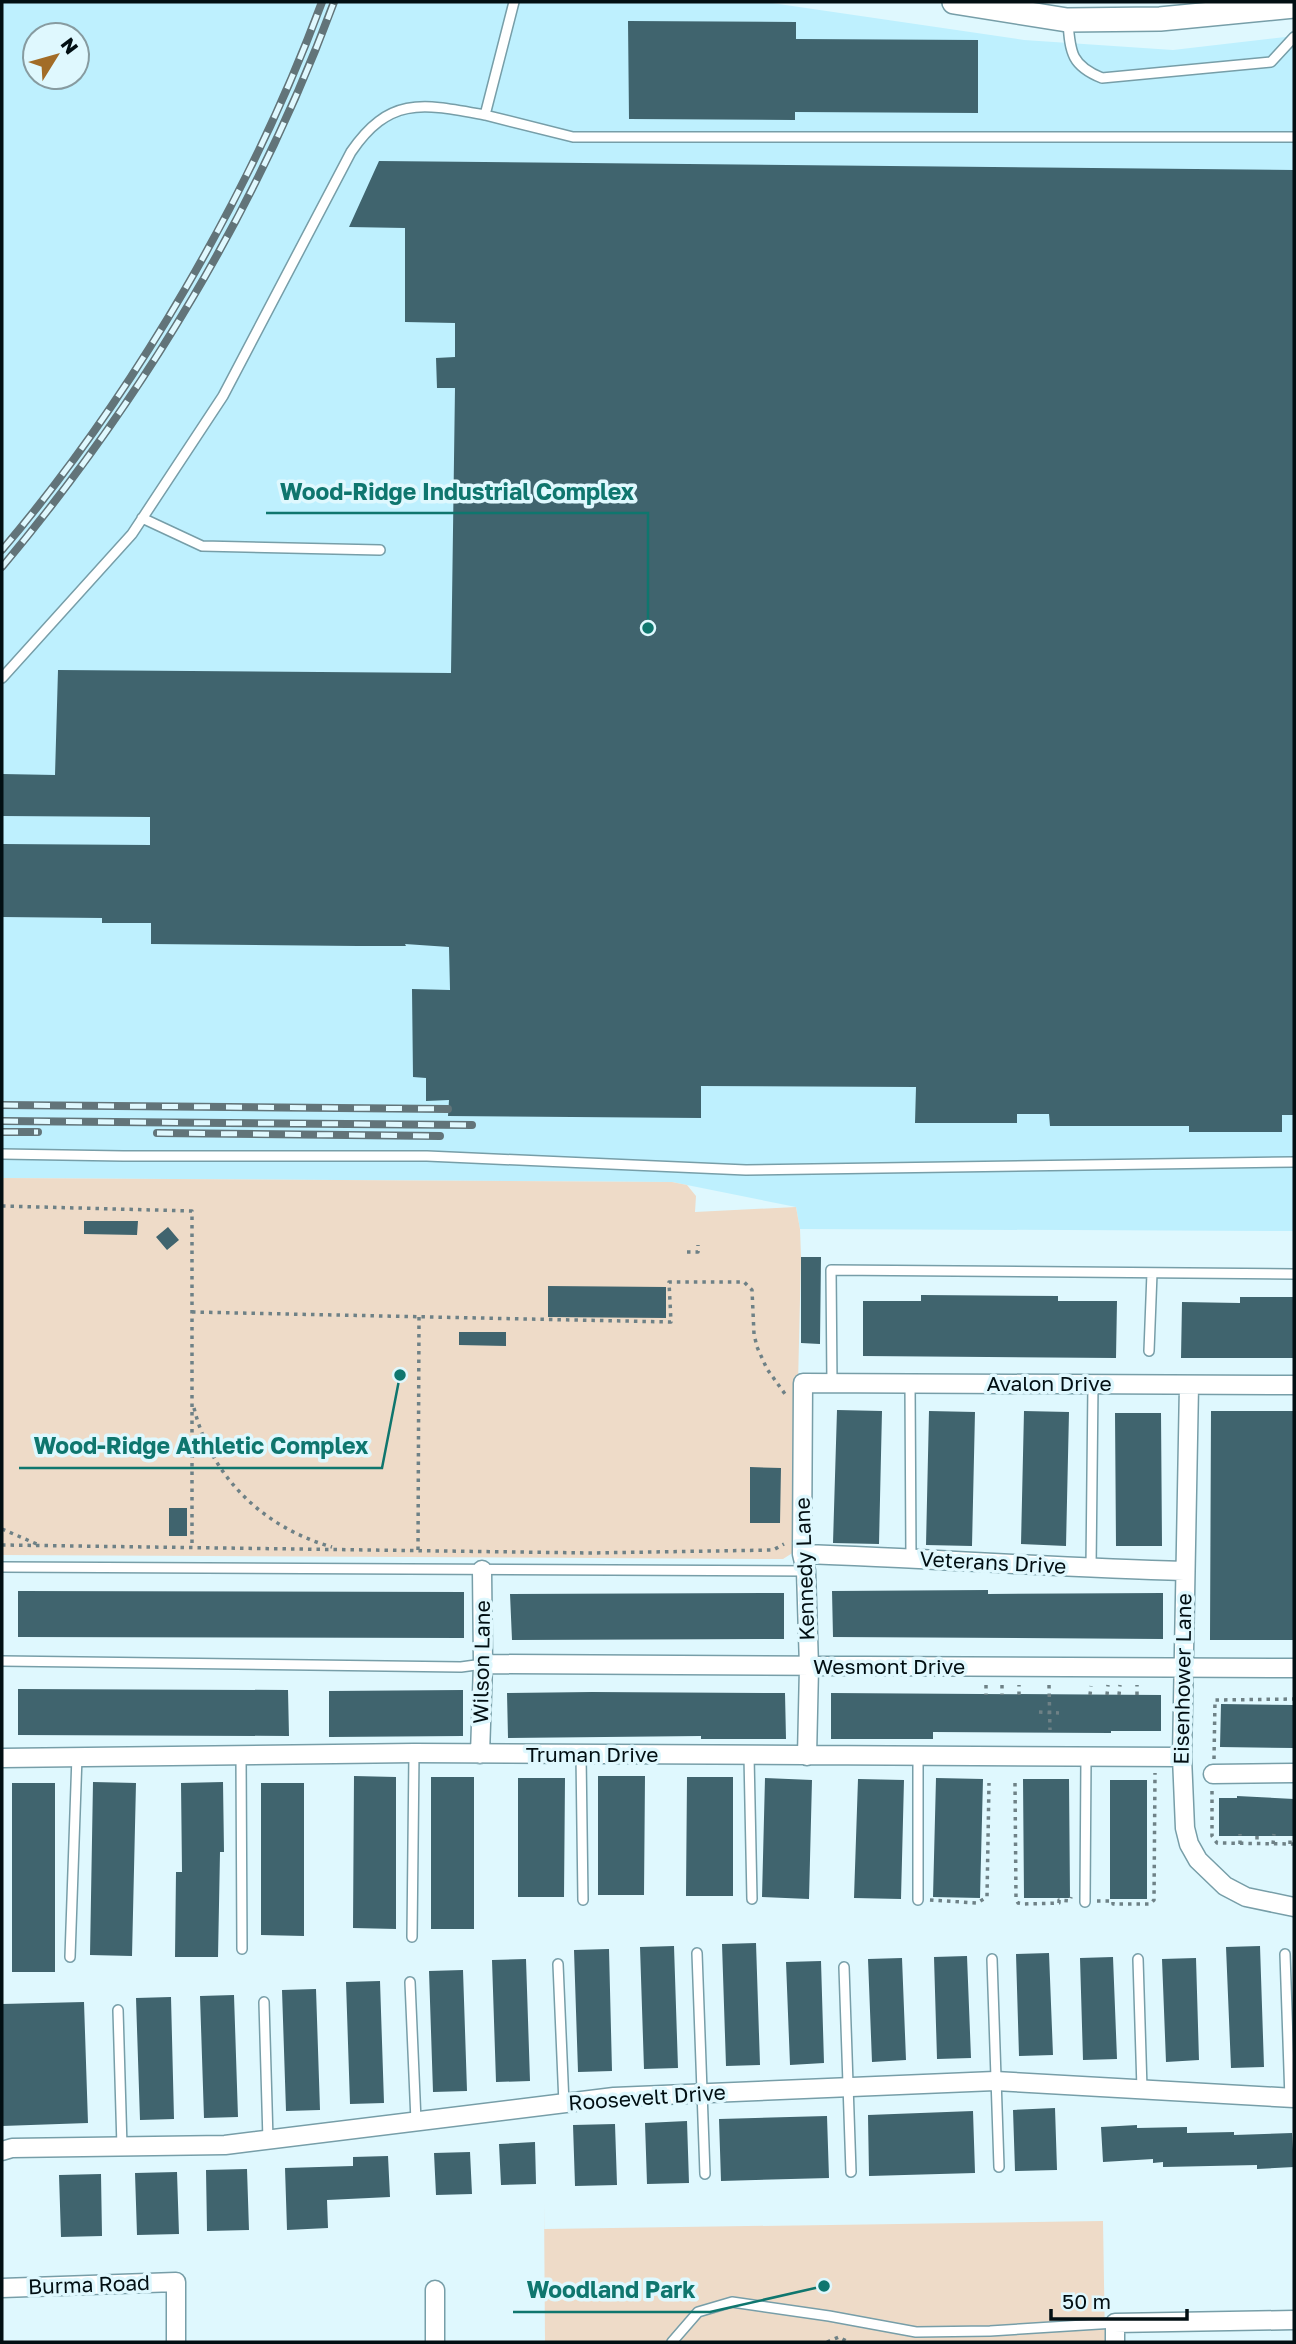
<svg xmlns="http://www.w3.org/2000/svg" width="1296" height="2344" font-family="'Golos Text',sans-serif">
  <style>
    .built { fill: #bef0fe; fill-rule: evenodd }
    .green { fill: #eedbc8 }
    .building { fill: #40646e }
    .lines { fill: none; stroke-linecap: round; stroke-linejoin: round }
    .service-casing { stroke: #779ea8; stroke-width: 12 }
    .minor-casing { stroke: #779ea8; stroke-width: 21 }
    .tertiary-casing { stroke: #779ea8; stroke-width: 26 }
    .path { stroke: #6e8186; stroke-width: 3.5; stroke-dasharray: 3.5 5; stroke-linecap: butt }
    .service { stroke: #fff; stroke-width: 9 }
    .minor { stroke: #fff; stroke-width: 18 }
    .tertiary { stroke: #fff; stroke-width: 23 }
    .rail-casing { stroke: #627479; stroke-width: 8 }
    .rail { stroke: #dff8fe; stroke-width: 5; stroke-dasharray: 16; stroke-linecap: butt }
    .labels { text-anchor: middle; stroke-width: 7; stroke-linejoin: round; paint-order: stroke }
    .street-label { font-size: 21px; fill: #020f13; stroke: #dff8fe }
    .leader { fill: none; stroke: #0f766e; stroke-width: 2.5 }
    .callout-dot { fill: #0f766e; stroke: #dff8fe; stroke-width: 2.5 }
    .callout-label { font-size: 23px; text-anchor: middle; font-weight: bold; fill: #0f766e; stroke: #dff8fe; stroke-width: 7; stroke-linejoin: round; paint-order: stroke }
  </style>
  <rect width="100%" height="100%" fill="#dff8fe"/>
  <!-- built -->
  <path class="built" d="M 2,2 L 765,2 L 1024,40 L 1173,50 L 1294,36 L 1294,1231 L 800,1229 L 796,1207 L 672,1182 L 2,1178 ZM 35,35 L 77,35 L 77,77 L 35,77 Z"/>
  <!-- green -->
  <path class="green" d="M 2,1178 L 672,1182 L 687,1185 L 696,1196 L 695,1212 L 796,1207 L 800,1229 L 801,1257 L 794,1552 L 783,1559 L 2,1555 Z
    M 544,2202 L 544,2229 L 1103,2221 L 1105,2342 L 545,2342 Z"/>
  <!-- building -->
  <path class="building" d="M 628,21 L 796,22 L 796,39 L 978,40 L 978,113 L 795,112 L 795,120 L 629,119 Z
    M 379,161 L 1294,170 L 1294,1115 L 1282,1115 L 1282,1132 L 1189,1132 L 1189,1126 L 1050,1126 L 1049,1114 L 1017,1114 L 1017,1123 L 915,1123 L 916,1087 L 701,1086 L 701,1118 L 448,1116 L 449,1100 L 426,1101 L 426,1078 L 413,1077 L 412,989 L 450,990 L 449,947 L 405,944 L 406,946 L 358,946 L 151,944 L 151,923 L 102,923 L 102,918 L 2,917 L 2,844 L 150,845 L 150,817 L 2,816 L 2,774 L 55,775 L 58,670 L 451,673 L 455,388 L 437,388 L 436,358 L 455,357 L 455,323 L 405,322 L 405,228 L 349,227 Z
    M 84,1221 L 138,1221 L 137,1235 L 84,1234 Z
    M 168,1227 L 179,1240 L 167,1250 L 156,1237 Z
    M 801,1257 L 821,1257 L 820,1344 L 801,1343 Z
    M 548,1286 L 666,1287 L 666,1318 L 548,1317 Z
    M 921,1295 L 1058,1296 L 1058,1301 L 1117,1301 L 1116,1358 L 863,1356 L 863,1301 L 921,1301 Z
    M 1240,1297 L 1294,1297 L 1294,1358 L 1181,1358 L 1182,1302 L 1240,1303 Z
    M 459,1332 L 506,1332 L 506,1346 L 459,1345 Z
    M 837,1410 L 882,1411 L 879,1544 L 833,1543 Z
    M 929,1411 L 975,1412 L 972,1546 L 926,1545 Z
    M 1024,1411 L 1069,1412 L 1066,1546 L 1021,1544 Z
    M 1211,1411 L 1294,1411 L 1294,1640 L 1210,1640 Z
    M 1115,1413 L 1161,1413 L 1162,1546 L 1116,1546 Z
    M 750,1467 L 781,1468 L 780,1523 L 750,1523 Z
    M 169,1508 L 187,1508 L 187,1536 L 169,1536 Z
    M 988,1590 L 988,1594 L 1163,1593 L 1163,1639 L 833,1637 L 832,1591 Z
    M 18,1591 L 464,1592 L 464,1638 L 18,1637 Z
    M 784,1593 L 784,1639 L 512,1640 L 510,1594 Z
    M 18,1689 L 288,1690 L 289,1736 L 18,1735 Z
    M 463,1690 L 463,1736 L 329,1737 L 329,1691 Z
    M 592,1692 L 785,1693 L 786,1739 L 701,1739 L 701,1736 L 508,1738 L 507,1693 Z
    M 831,1693 L 1161,1695 L 1161,1731 L 1111,1731 L 1111,1733 L 933,1732 L 933,1739 L 831,1739 Z
    M 1221,1704 L 1294,1705 L 1294,1748 L 1220,1747 Z
    M 354,1776 L 396,1777 L 396,1929 L 353,1928 Z
    M 598,1776 L 645,1776 L 644,1895 L 598,1895 Z
    M 431,1777 L 474,1777 L 474,1929 L 431,1929 Z
    M 687,1777 L 733,1777 L 733,1896 L 686,1896 Z
    M 518,1778 L 565,1778 L 564,1897 L 518,1897 Z
    M 765,1778 L 812,1780 L 809,1899 L 762,1897 Z
    M 936,1778 L 983,1779 L 980,1898 L 933,1897 Z
    M 858,1779 L 904,1780 L 901,1899 L 854,1898 Z
    M 1023,1779 L 1069,1779 L 1070,1898 L 1024,1898 Z
    M 1110,1780 L 1147,1780 L 1147,1899 L 1110,1899 Z
    M 93,1782 L 136,1783 L 132,1956 L 90,1955 Z
    M 223,1782 L 224,1852 L 220,1852 L 218,1957 L 175,1957 L 176,1872 L 182,1872 L 181,1783 Z
    M 12,1783 L 55,1783 L 55,1972 L 12,1972 Z
    M 261,1783 L 304,1783 L 304,1936 L 261,1935 Z
    M 1237,1796 L 1294,1799 L 1294,1836 L 1219,1836 L 1219,1798 L 1237,1798 Z
    M 756,1943 L 760,2065 L 726,2066 L 722,1944 Z
    M 674,1946 L 678,2068 L 644,2069 L 640,1947 Z
    M 1260,1946 L 1264,2067 L 1231,2068 L 1226,1947 Z
    M 609,1949 L 612,2071 L 578,2072 L 574,1950 Z
    M 1049,1953 L 1053,2055 L 1019,2056 L 1016,1954 Z
    M 967,1956 L 971,2058 L 937,2059 L 934,1957 Z
    M 1113,1957 L 1117,2059 L 1083,2060 L 1080,1958 Z
    M 902,1958 L 906,2060 L 872,2062 L 868,1959 Z
    M 1196,1958 L 1199,2060 L 1166,2062 L 1162,1959 Z
    M 526,1959 L 530,2081 L 496,2082 L 492,1960 Z
    M 821,1961 L 824,2063 L 790,2065 L 786,1962 Z
    M 463,1970 L 467,2091 L 433,2092 L 429,1971 Z
    M 380,1981 L 384,2103 L 350,2104 L 346,1982 Z
    M 316,1989 L 320,2110 L 286,2111 L 282,1990 Z
    M 234,1995 L 238,2117 L 204,2118 L 200,1996 Z
    M 171,1997 L 174,2119 L 140,2120 L 136,1998 Z
    M 84,2002 L 88,2123 L 2,2126 L 2,2004 Z
    M 1055,2108 L 1057,2170 L 1015,2171 L 1013,2110 Z
    M 973,2111 L 975,2173 L 869,2176 L 868,2115 Z
    M 827,2116 L 829,2178 L 721,2181 L 719,2119 Z
    M 687,2121 L 689,2183 L 647,2184 L 645,2123 Z
    M 615,2124 L 617,2185 L 575,2186 L 573,2125 Z
    M 1137,2125 L 1137,2128 L 1187,2127 L 1187,2133 L 1234,2132 L 1234,2135 L 1292,2133 L 1294,2167 L 1257,2169 L 1257,2165 L 1163,2167 L 1163,2162 L 1153,2163 L 1153,2159 L 1103,2162 L 1101,2127 Z
    M 535,2142 L 536,2184 L 501,2185 L 499,2144 Z
    M 470,2152 L 472,2194 L 436,2195 L 434,2153 Z
    M 388,2156 L 390,2197 L 327,2200 L 328,2228 L 287,2230 L 285,2168 L 353,2166 L 353,2157 Z
    M 247,2169 L 249,2230 L 207,2231 L 206,2170 Z
    M 177,2172 L 179,2234 L 137,2235 L 135,2173 Z
    M 101,2174 L 102,2236 L 61,2237 L 59,2175 Z"/>
  <g class="lines">
    <defs>
      <path id="service" d="M 514,2 L 485,115 L 573,137 L 1294,137
        M 1068,22 C 1070,53 1072,66 1102,78 L 1271,62 L 1294,37
        M 142,518 L 202,546 L 380,550
        M 2,678 L 132,534 L 223,396 L 351,152 C 390,95 424,104 485,115
        M 2,1154 L 123,1156 L 427,1156 L 746,1170 L 1294,1162
        M 1149,1351 L 1152,1273
        M 832,1383 L 831,1270 L 1294,1274
        M 910,1383 L 911,1558
        M 2,1567 L 806,1571
        M 1091,1568 L 1093,1384
        M 2,1661 L 461,1667 L 483,1664
        M 241,1755 L 242,1949
        M 581,1755 L 583,1900
        M 749,1756 L 752,1899
        M 918,1756 L 918,1900
        M 1085,1902 L 1086,1758
        M 412,1937 L 414,1753
        M 697,1953 L 705,2174
        M 1285,1954 L 1290,2099
        M 70,1957 L 77,1756
        M 992,1959 L 999,2167
        M 1138,1959 L 1142,2089
        M 558,1964 L 564,2104
        M 844,1967 L 851,2172
        M 410,1982 L 416,2121
        M 264,2002 L 268,2140
        M 118,2010 L 122,2147
        M 672,2342 L 698,2312 L 732,2302 L 829,2316 L 916,2332 L 990,2331 L 1115,2323"/>
      <path id="minor" d="M 1189,1385 L 1182,1757 L 1185,1828 L 1189,1844 L 1198,1860 L 1225,1886 L 1246,1897 L 1294,1907
        M 802,1554 C 930,1558 1057,1568 1184,1571
        M 483,1664 L 1294,1668
        M 480,1754 L 483,1664 L 482,1570
        M 807,1756 L 809,1667 L 806,1571 L 802,1554 L 803,1383 L 1294,1385
        M 2,1758 L 414,1753 L 1182,1757
        M 1213,1774 L 1294,1773
        M 2,2151 L 12,2148 L 225,2145 L 614,2097 L 995,2081 L 1294,2098
        M 2,2288 L 176,2282 L 176,2342
        M 435,2342 L 435,2290
        M 1115,2342 L 1115,2323 L 1294,2320"/>
      <path id="tertiary" d="M 954,2 L 1067,20 L 1160,19 L 1294,6"/>
    </defs>
    <!-- service casing -->
    <use href="#service" class="service-casing"/>
    <!-- minor casing -->
    <use href="#minor" class="minor-casing"/>
    <!-- tertiary casing -->
    <use href="#tertiary" class="tertiary-casing"/>
    <!-- path -->
    <path class="path" d="M 2,1206 L 192,1211 L 192,1547
      M 687,1252 L 698,1252 L 698,1245
      M 192,1312 L 671,1322 L 669,1282 L 744,1282 L 752,1290 L 754,1334 L 757,1347 L 767,1369 L 785,1394
      M 194,1408 C 211,1477 264,1528 332,1547
      M 2,1529 L 39,1545
      M 2,1545 L 591,1553 L 773,1550 L 784,1544
      M 418,1550 L 419,1317
      M 986,1685 L 986,1695
      M 1002,1685 L 1002,1695
      M 1049,1685 L 1050,1730
      M 1019,1695 L 1019,1685
      M 1090,1695 L 1091,1686
      M 1107,1695 L 1108,1685
      M 1119,1695 L 1120,1685
      M 1137,1695 L 1137,1685
      M 1039,1712 L 1059,1713
      M 1214,1759 L 1215,1700 L 1294,1699
      M 1015,1783 L 1016,1899 L 1018,1903 L 1024,1904 L 1059,1903 L 1059,1900 L 1070,1901 L 1071,1897
      M 1212,1791 L 1212,1836 L 1217,1843 L 1294,1844
      M 1257,1836 L 1257,1844
      M 1240,1844 L 1240,1834
      M 1273,1844 L 1274,1834
      M 1290,1844 L 1290,1836
      M 930,1900 L 977,1903 L 987,1897 L 989,1783
      M 1097,1901 L 1113,1901 L 1113,1904 L 1150,1904 L 1154,1900 L 1155,1773
      M 827,2342 L 839,2337 L 848,2342"/>
    <!-- service -->
    <use href="#service" class="service"/>
    <!-- minor -->
    <use href="#minor" class="minor"/>
    <!-- tertiary -->
    <use href="#tertiary" class="tertiary"/>
    <defs>
      <path id="rail" d="M 2,550 C 134,395 251,193 322,2
        M 2,567 C 142,400 258,207 334,2
        M 2,1105 L 448,1109
        M 2,1121 L 472,1125
        M 2,1132 L 38,1132
        M 157,1133 L 440,1136"/>
    </defs>
    <!-- rail casing -->
    <use href="#rail" class="rail-casing"/>
    <!-- rail -->
    <use href="#rail" class="rail"/>
  </g>
  <g class="labels">
    <!-- street labels -->
    <g class="street-label">
      <text x="1049" y="1391">Avalon Drive</text>
      <text transform="translate(993 1563) rotate(3)" y="7">Veterans Drive</text>
      <text transform="translate(805 1569) rotate(-92)" y="7">Kennedy Lane</text>
      <text transform="translate(482 1662) rotate(-89)" y="7">Wilson Lane</text>
      <text x="889" y="1674">Wesmont Drive</text>
      <text transform="translate(1183 1679) rotate(-89)" y="7">Eisenhower Lane</text>
      <text x="592" y="1762">Truman Drive</text>
      <text transform="translate(647 2098) rotate(-4)" y="7">Roosevelt Drive</text>
      <text transform="translate(89 2285) rotate(-2)" y="7">Burma Road</text>
    </g>
  </g>
  <!-- callouts -->
  <path class="leader" d="M648 628L648 513H266M400 1375L382 1468H19M824 2286L710 2312H513"/>
  <g class="callout-dot">
    <circle cx="648" cy="628" r="7"/>
    <circle cx="400" cy="1375" r="7"/>
    <circle cx="824" cy="2286" r="7"/>
  </g>
  <g class="callout-label">
    <text x="457" y="500">Wood-Ridge Industrial Complex</text>
    <text x="201" y="1454">Wood-Ridge Athletic Complex</text>
    <text x="611" y="2298">Woodland Park</text>
  </g>
  <!-- border -->
  <rect width="1296" height="2344" fill="none" stroke="#020f13" stroke-width="7"/>
  <!-- north arrow -->
  <g transform="translate(56 56) rotate(53)"><circle r="33" fill="#dff8fe" stroke="#879ba0" stroke-width="2"/>
  <path d="M0-5L12 26L0 18L-12 26Z" fill="#a26c27"/>
  <text y="-10" font-size="19" font-weight="bold" text-anchor="middle" fill="#020f13">N</text>
  </g>
  <!-- scale -->
  <path d="M1051 2309v10h136v-10" fill="none" stroke="#020f13" stroke-width="3.5"/>
  <text x="1062" y="2309" font-size="21" fill="#020f13" stroke="#dff8fe" stroke-width="5" paint-order="stroke">50 m</text>
</svg>
